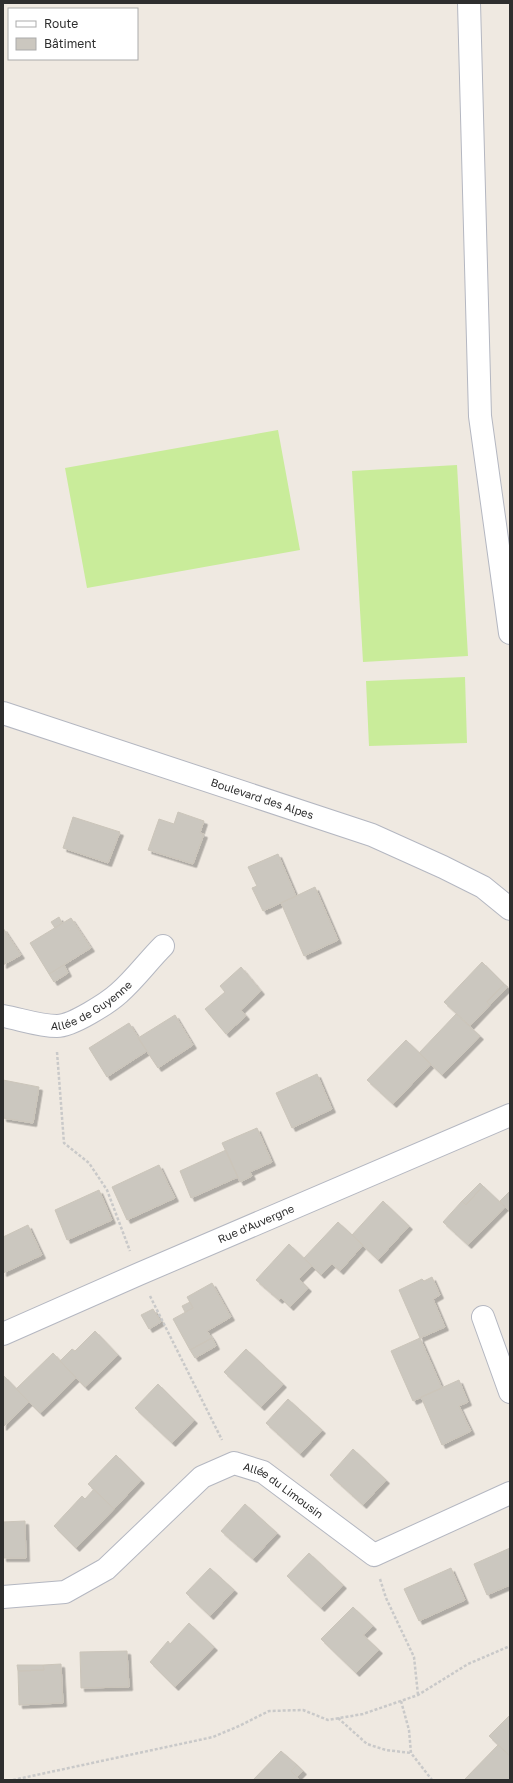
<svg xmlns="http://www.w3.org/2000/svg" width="513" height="1783" font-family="'Golos Text',sans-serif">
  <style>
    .pitch { fill: #c9ec9a }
    .building { fill: #cbc7bf; stroke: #cbc5ba; filter: url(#shadow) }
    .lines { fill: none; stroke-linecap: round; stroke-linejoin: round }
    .minor-casing { stroke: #b4b7c1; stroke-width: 24 }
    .path { stroke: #c9c9c9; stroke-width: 2.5; stroke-dasharray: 3 2; stroke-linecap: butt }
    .minor { stroke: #fff; stroke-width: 22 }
    .labels { text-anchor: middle; stroke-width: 3; stroke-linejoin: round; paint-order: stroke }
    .street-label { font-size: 11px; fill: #2e2e2e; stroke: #fff }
  </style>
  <defs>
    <filter id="shadow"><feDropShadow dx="3.5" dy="3.5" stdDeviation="0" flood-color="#0004"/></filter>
  </defs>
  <rect width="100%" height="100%" fill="#efe9e1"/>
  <!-- pitch -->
  <path class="pitch" d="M 278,430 L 300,550 L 87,588 L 65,468 Z
    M 457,465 L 468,656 L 363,662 L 352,471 Z
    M 465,677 L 467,743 L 369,746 L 366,681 Z"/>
  <!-- building -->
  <path class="building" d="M 178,812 L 204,821 L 200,833 L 204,834 L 193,864 L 148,850 L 159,819 L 174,824 Z
    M 73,817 L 120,832 L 108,863 L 63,848 Z
    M 278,854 L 296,896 L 263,911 L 252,888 L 257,886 L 248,867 Z
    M 315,887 L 338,940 L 304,956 L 281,903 Z
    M 59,917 L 62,923 L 55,928 L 51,922 Z
    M 71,918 L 91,948 L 49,974 L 30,943 Z
    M 3,928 L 21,955 L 3,965 Z
    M 482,962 L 504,984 L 487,1002 L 490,1005 L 470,1026 L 444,1002 Z
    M 64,965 L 68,973 L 54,982 L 49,974 Z
    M 241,967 L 261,991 L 241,1010 L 246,1016 L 226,1034 L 205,1009 L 225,992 L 220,986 Z
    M 504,984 L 508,987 L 490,1005 L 487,1002 Z
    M 456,1014 L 480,1036 L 442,1075 L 419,1053 Z
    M 175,1015 L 193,1045 L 158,1068 L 138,1038 Z
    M 129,1023 L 147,1051 L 107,1077 L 89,1048 Z
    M 406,1040 L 431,1064 L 393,1104 L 367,1080 Z
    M 317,1074 L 332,1109 L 292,1128 L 276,1093 Z
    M 3,1080 L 39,1087 L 33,1123 L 3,1118 Z
    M 257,1128 L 272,1162 L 250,1172 L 252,1176 L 240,1182 L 222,1143 Z
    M 226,1150 L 238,1177 L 191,1198 L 180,1171 Z
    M 159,1165 L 175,1198 L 127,1220 L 112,1187 Z
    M 480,1183 L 483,1186 L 466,1205 L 462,1201 Z
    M 483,1186 L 505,1207 L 468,1245 L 443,1222 L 462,1201 L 466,1205 Z
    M 99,1190 L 112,1220 L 67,1240 L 55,1210 Z
    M 510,1191 L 510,1212 L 500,1201 Z
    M 383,1201 L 409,1226 L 378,1260 L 352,1235 Z
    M 338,1222 L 363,1245 L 340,1271 L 332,1264 L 321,1275 L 304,1258 Z
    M 28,1225 L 42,1255 L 3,1273 L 3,1237 Z
    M 289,1244 L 312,1266 L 299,1279 L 308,1288 L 290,1307 L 281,1298 L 279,1300 L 256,1280 Z
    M 432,1277 L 440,1295 L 433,1299 L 445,1327 L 420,1338 L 399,1290 L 422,1279 L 424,1281 Z
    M 212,1283 L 231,1317 L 207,1331 L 212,1338 L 190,1350 L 173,1319 L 193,1308 L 187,1297 Z
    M 190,1302 L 193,1308 L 185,1312 L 182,1306 Z
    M 153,1309 L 161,1322 L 149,1329 L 141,1315 Z
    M 95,1331 L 118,1355 L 85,1387 L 60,1361 L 72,1349 L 75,1351 Z
    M 212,1338 L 216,1346 L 195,1358 L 190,1350 Z
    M 420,1338 L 442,1388 L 413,1401 L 391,1351 Z
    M 246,1349 L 283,1384 L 261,1407 L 224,1372 Z
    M 53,1353 L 76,1378 L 40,1413 L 16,1389 Z
    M 4,1376 L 29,1402 L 3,1427 L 3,1377 Z
    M 459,1380 L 468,1402 L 459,1406 L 471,1431 L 442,1445 L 421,1397 Z
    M 158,1384 L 194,1420 L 172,1443 L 135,1408 Z
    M 288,1399 L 322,1430 L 300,1454 L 266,1423 Z
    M 353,1449 L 386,1480 L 363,1505 L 330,1475 Z
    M 116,1455 L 141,1480 L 114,1509 L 88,1484 Z
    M 94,1489 L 114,1509 L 76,1548 L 54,1526 L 82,1496 L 85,1499 Z
    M 245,1504 L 277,1533 L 253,1559 L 221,1531 Z
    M 25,1521 L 26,1558 L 3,1558 L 3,1522 Z
    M 510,1548 L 510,1585 L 487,1595 L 474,1564 Z
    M 309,1553 L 343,1585 L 321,1608 L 287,1576 Z
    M 210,1568 L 234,1590 L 210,1616 L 186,1593 Z
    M 451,1568 L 465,1600 L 419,1621 L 404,1589 Z
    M 353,1607 L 373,1626 L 363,1635 L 379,1650 L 356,1673 L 321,1639 Z
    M 189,1623 L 214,1647 L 175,1687 L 150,1662 L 168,1641 L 170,1644 Z
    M 127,1651 L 129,1687 L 81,1688 L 80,1652 Z
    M 61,1664 L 63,1703 L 19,1705 L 18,1671 L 44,1670 L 43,1665 Z
    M 17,1665 L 43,1665 L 44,1670 L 18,1671 Z
    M 510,1715 L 510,1756 L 489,1736 Z
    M 498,1745 L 510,1756 L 510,1778 L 508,1780 L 464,1780 Z
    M 281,1751 L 297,1765 L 291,1771 L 300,1780 L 253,1780 Z
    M 297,1765 L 303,1771 L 297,1777 L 291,1771 Z"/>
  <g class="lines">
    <defs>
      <g id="minor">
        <path d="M 469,3 L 480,416 L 510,633"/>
        <path id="s1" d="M 3,713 L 372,835 L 443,867 L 483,887 L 510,909"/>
        <path id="s2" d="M 3,1016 C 20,1019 39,1026 57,1026 C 72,1026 108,1003 119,993 C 135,979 148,961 163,946"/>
        <path d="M 483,1317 L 510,1392"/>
        <path id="s3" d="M 3,1334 L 139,1274 L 510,1115"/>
        <path id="s4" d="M 3,1597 L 65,1592 L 106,1569 L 202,1477 L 234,1463 L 263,1472 L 374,1555 L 510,1493"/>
      </g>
    </defs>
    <!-- minor casing -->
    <use href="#minor" class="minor-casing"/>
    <!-- path -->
    <path class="path" d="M 57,1052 L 64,1143 L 89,1163 L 107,1190 L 130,1251
      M 150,1296 L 222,1440
      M 380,1579 L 386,1598 L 414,1657 L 418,1695
      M 401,1701 L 409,1730 L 411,1753 L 432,1780
      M 338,1718 L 367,1744 L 386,1750 L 411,1753
      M 13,1780 L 213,1737 L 239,1726 L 269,1711 L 303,1710 L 328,1720 L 363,1714 L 418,1695 L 468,1664 L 510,1646"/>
    <!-- minor -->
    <use href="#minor" class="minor"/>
  </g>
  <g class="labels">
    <!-- street labels -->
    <g class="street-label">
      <text dy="4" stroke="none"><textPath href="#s1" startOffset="273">Boulevard des Alpes</textPath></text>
      <text dy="4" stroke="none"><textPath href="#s2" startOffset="95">Allée de Guyenne</textPath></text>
      <text dy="4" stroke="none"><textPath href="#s3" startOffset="276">Rue d'Auvergne</textPath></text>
      <text dy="4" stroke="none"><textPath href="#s4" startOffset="334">Allée du Limousin</textPath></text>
    </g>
  </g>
  <!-- border -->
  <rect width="513" height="1783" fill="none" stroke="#2e2e2e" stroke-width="8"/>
  <!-- legend -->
  <rect x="8" y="8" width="130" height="52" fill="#ffffff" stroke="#ababab"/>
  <rect x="16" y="21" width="20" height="6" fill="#ffffff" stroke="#ababab"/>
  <text x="44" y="28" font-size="12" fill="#2e2e2e">Route</text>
  <rect x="16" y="38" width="20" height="12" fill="#cbc7bf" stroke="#ababab"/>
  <text x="44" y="48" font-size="12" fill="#2e2e2e">Bâtiment</text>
</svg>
